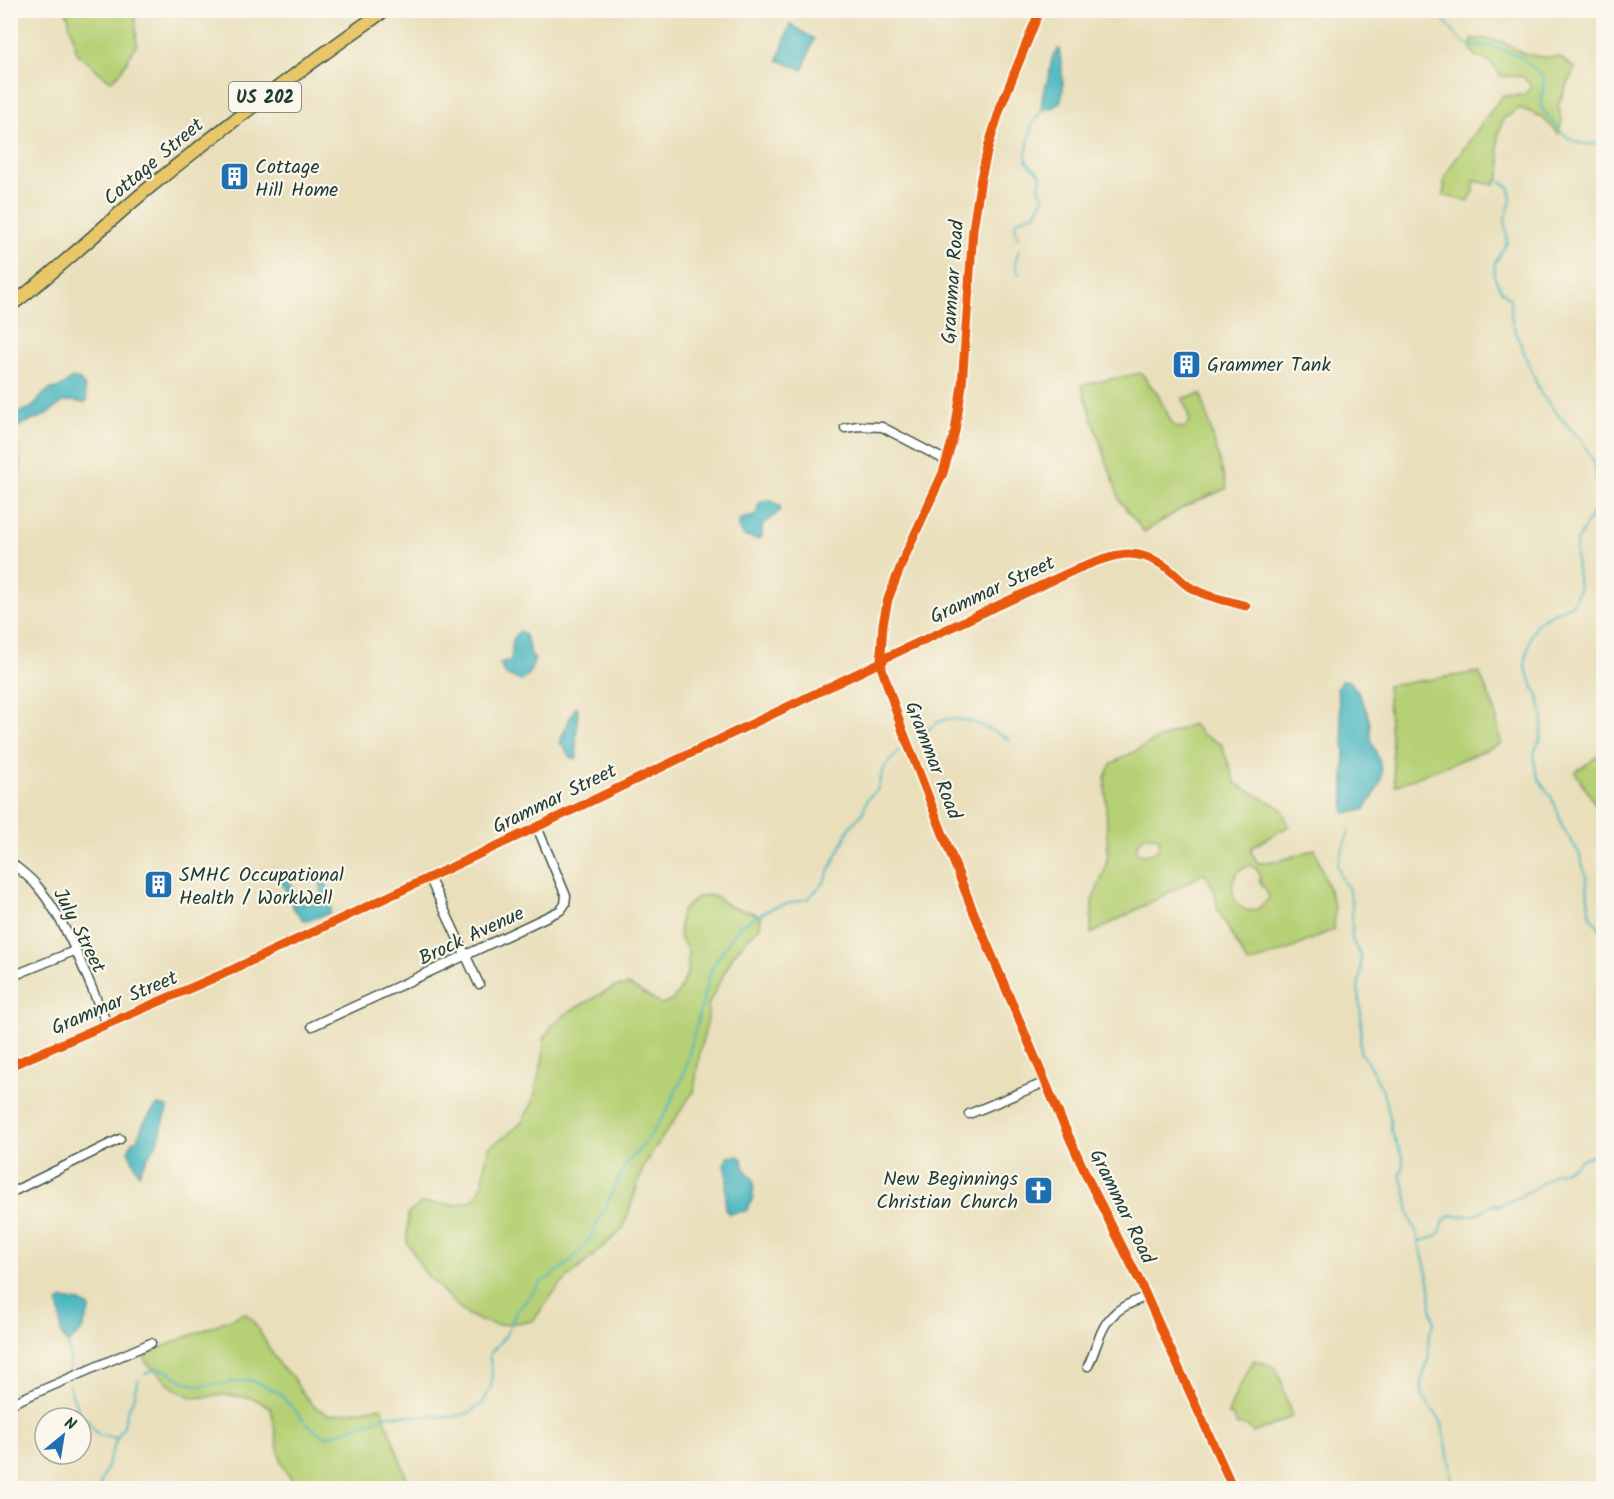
<svg xmlns="http://www.w3.org/2000/svg" width="1614" height="1499" font-family="Kalam,sans-serif">
  <style>
    .green { fill: #b6d075; stroke: #6a8654; stroke-width: 1.5; fill-rule: evenodd }
    .water { fill: #47b6bf; stroke: #337a7a; stroke-width: 1.5 }
    .lines { fill: none; stroke-linecap: round; stroke-linejoin: round }
    .stream { stroke: #47b6bf; stroke-width: 2 }
    .minor-casing { stroke: #3d5548; stroke-width: 11 }
    .highway-casing { stroke: #3d5548; stroke-width: 15 }
    .minor { stroke: #fff; stroke-width: 8 }
    .highway { stroke: #e9c769; stroke-width: 12 }
    .cycleway-casing { stroke: #fbf7ec; stroke-width: 13 }
    .cycleway { stroke: #e8590c; stroke-width: 9 }
    .labels { text-anchor: middle; stroke-width: 4.5; stroke-linejoin: round; paint-order: stroke }
    .shield { fill: #fbf7ec; stroke: #61756b; stroke-width: 1.5 }
    .shield-label { font-size: 18px; font-weight: bold; fill: #1f3d34 }
    .street-label { font-size: 20px; fill: #1f3d34; stroke: #fbf7ec }
    .poi-label { font-size: 20px; fill: #1f3d34; stroke: #fbf7ec; text-anchor: start }
  </style>
  <rect width="100%" height="100%" fill="#fbf7ec"/>
  <filter id="ink" filterUnits="userSpaceOnUse"><feTurbulence type="fractalNoise" baseFrequency=".0167" numOctaves="2"/><feDisplacementMap in="SourceGraphic" scale="12" xChannelSelector="R" yChannelSelector="G"/><feConvolveMatrix kernelMatrix="1 2 1 2 8 2 1 2 1" color-interpolation-filters="sRGB"/></filter>
  <filter id="wash" filterUnits="userSpaceOnUse"><feTurbulence type="fractalNoise" baseFrequency=".008" numOctaves="4" result="noise"/><feDisplacementMap in="SourceGraphic" scale="24" xChannelSelector="R" yChannelSelector="G"/><feGaussianBlur stdDeviation="1.35" result="paint"/><feColorMatrix in="noise" values="0 0 0 0 0 0 0 0 0 0 0 0 0 0 0 0 0 1.4 0 .05"/><feComposite in="paint" operator="in"/></filter>
  <g filter="url(#wash)">
    <rect width="100%" height="100%" fill="#e9dfbb"/>
    <!-- green -->
    <path class="green" d="M 65,11 L 133,11 L 135,15 L 137,44 L 121,71 L 111,81 C 99,73 90,63 77,54 L 67,13 Z
      M 1472,39 L 1485,39 L 1503,42 L 1524,54 L 1543,57 L 1559,57 L 1575,68 L 1558,105 L 1562,120 L 1559,134 L 1542,117 L 1520,108 L 1503,119 L 1498,136 L 1498,148 L 1501,163 L 1500,175 L 1494,185 L 1474,181 L 1474,192 L 1468,201 L 1444,196 L 1444,179 L 1453,163 L 1502,96 L 1525,95 L 1531,85 L 1522,76 L 1501,76 C 1494,65 1488,59 1475,56 L 1471,49 Z
      M 1141,373 L 1158,395 L 1173,425 L 1179,428 L 1186,427 L 1190,421 L 1183,398 L 1201,394 L 1227,488 L 1184,507 L 1144,532 L 1120,501 L 1081,385 Z
      M 1479,672 L 1495,710 L 1501,744 L 1395,786 L 1387,686 Z
      M 1192,724 L 1203,735 L 1221,744 L 1236,784 L 1281,808 L 1289,826 L 1252,847 L 1251,852 L 1258,863 L 1282,860 L 1315,849 L 1335,908 L 1334,929 L 1293,948 L 1248,964 L 1218,910 L 1214,890 L 1205,873 L 1091,934 L 1092,901 L 1104,873 L 1108,855 L 1105,777 L 1111,764 L 1152,742 ZM 1145,836 L 1155,836 L 1158,837 L 1160,846 C 1156,854 1150,854 1142,855 L 1136,850 L 1138,843 ZM 1250,865 L 1256,869 L 1259,873 L 1260,882 L 1267,891 L 1269,899 L 1256,910 C 1253,910 1249,911 1246,910 C 1231,905 1229,883 1238,872 C 1241,868 1246,867 1250,865 Z
      M 1603,753 L 1603,804 L 1597,807 L 1575,772 Z
      M 706,895 L 716,897 L 731,907 L 752,912 L 761,917 L 760,927 L 748,938 L 734,954 L 708,1005 L 708,1019 L 700,1051 L 694,1091 L 645,1163 L 623,1229 L 558,1287 L 533,1321 L 496,1325 L 478,1320 L 463,1312 L 425,1273 L 407,1242 L 408,1214 L 421,1203 L 456,1205 L 471,1201 L 478,1194 L 482,1184 L 486,1160 L 489,1147 L 507,1135 L 521,1123 L 533,1102 L 543,1057 L 544,1039 L 553,1024 L 570,1011 L 614,987 L 629,985 L 661,1004 L 670,1002 L 678,993 L 688,972 L 688,950 L 679,937 L 681,912 L 696,898 Z
      M 245,1313 L 252,1319 L 280,1366 L 293,1377 L 300,1390 L 315,1407 L 329,1415 L 381,1407 L 408,1482 L 378,1488 L 300,1488 C 296,1484 290,1479 287,1473 C 275,1454 277,1428 270,1407 L 253,1398 L 227,1395 L 194,1398 L 175,1389 L 145,1361 L 145,1354 Z
      M 1254,1360 L 1272,1366 L 1278,1371 L 1292,1417 L 1253,1433 C 1250,1427 1244,1424 1237,1426 L 1232,1415 L 1229,1416 L 1228,1414 L 1236,1393 Z"/>
    <!-- water -->
    <path class="water" d="M 790,24 L 814,39 L 803,70 L 778,60 Z
      M 1059,49 C 1061,60 1066,93 1060,102 C 1056,108 1048,108 1042,110 C 1040,96 1047,84 1050,71 C 1051,66 1051,61 1053,56 C 1055,52 1056,51 1059,49 Z
      M 72,378 L 80,380 L 85,388 L 85,394 L 87,400 L 84,403 L 72,401 L 63,402 C 55,408 49,414 39,418 C 33,421 26,422 21,425 C 7,435 25,461 19,476 L 11,475 L 11,415 C 17,412 28,411 33,406 C 42,398 45,387 60,388 Z
      M 769,500 L 780,506 L 780,511 L 762,525 L 762,537 L 757,539 L 744,536 L 738,528 L 739,521 L 741,519 L 755,516 C 760,507 755,502 769,500 Z
      M 520,631 C 529,637 527,643 530,652 C 531,655 533,657 535,660 L 528,676 L 521,681 L 512,677 L 509,677 L 505,674 L 500,664 L 505,661 L 510,661 C 516,650 506,643 520,631 Z
      M 1342,680 L 1350,681 C 1360,693 1367,709 1370,724 C 1371,728 1370,733 1371,738 C 1374,751 1384,766 1381,779 C 1378,790 1371,800 1365,809 L 1360,811 L 1344,813 L 1344,770 L 1345,753 L 1337,688 Z
      M 576,707 L 578,708 L 576,741 L 577,758 L 574,759 C 568,756 566,748 560,743 C 561,737 573,711 576,707 Z
      M 284,874 C 293,883 292,889 298,899 C 304,907 319,906 321,896 C 323,892 321,887 320,882 L 323,878 C 330,889 334,901 330,913 L 306,921 C 300,919 300,913 295,911 L 281,881 L 280,876 Z
      M 158,1105 L 168,1107 C 164,1117 163,1129 158,1140 C 153,1152 143,1161 139,1174 L 128,1151 L 132,1142 L 139,1137 C 142,1123 148,1116 158,1105 Z
      M 738,1156 L 742,1159 L 745,1170 L 752,1177 L 754,1182 L 753,1197 L 748,1209 L 745,1211 L 729,1214 L 725,1209 L 727,1174 L 725,1164 L 728,1157 Z
      M 63,1299 L 81,1302 L 89,1307 L 90,1309 L 81,1332 L 68,1344 C 57,1334 62,1324 60,1312 C 59,1308 57,1306 59,1302 C 60,1301 62,1300 63,1299 Z"/>
    <g class="lines">
      <!-- stream -->
      <path class="stream" d="M 1436,10 L 1460,40 L 1470,46 L 1481,45 L 1497,48 L 1521,57 L 1544,77 L 1541,107 C 1552,121 1566,142 1584,144 C 1590,145 1598,143 1604,143
        M 1497,179 L 1510,188 L 1511,201 L 1505,219 L 1507,243 L 1495,263 L 1494,276 L 1501,290 L 1510,299 L 1512,323 L 1541,394 L 1557,414 L 1581,440 L 1593,461 L 1596,478 L 1597,505 L 1576,543 L 1576,560 L 1579,590 L 1572,604 L 1544,618 L 1536,625 L 1530,638 L 1527,652 L 1525,667 L 1538,696 L 1543,720 L 1540,740 L 1535,750 L 1534,759 L 1536,771 L 1539,780 L 1550,795 L 1556,807 L 1563,828 L 1579,853 L 1587,880 L 1588,899 L 1591,917 L 1604,933
        M 1018,237 L 1015,230 L 1016,221 L 1028,216 L 1035,215 L 1044,197 L 1039,188 L 1041,175 L 1027,162 L 1026,156 L 1032,124 L 1042,110
        M 1019,274 C 1013,265 1016,259 1019,250
        M 917,740 C 925,732 934,723 944,720 C 963,714 992,731 1009,739
        M 1349,831 L 1337,865 L 1342,879 L 1348,888 L 1352,904 L 1352,940 L 1360,954 L 1361,969 L 1358,987 L 1361,1015 L 1360,1053 L 1367,1061 L 1382,1089 L 1390,1117 L 1391,1130 L 1403,1159 L 1403,1167 L 1400,1177 L 1405,1188 L 1410,1218 L 1417,1234 L 1430,1285 L 1431,1307 L 1434,1322 L 1428,1338 L 1429,1356 L 1421,1383 L 1423,1397 L 1441,1421 L 1445,1437 L 1453,1484 L 1455,1488
        M 1420,1241 L 1436,1237 L 1440,1232 L 1444,1221 L 1450,1215 L 1472,1216 L 1493,1205 L 1503,1204 L 1517,1198 L 1533,1189 L 1554,1174 L 1568,1169 L 1582,1159 L 1594,1155 L 1604,1154
        M 67,1373 C 72,1365 69,1353 68,1344
        M 145,1374 L 156,1368 L 169,1372 L 181,1380 L 198,1386 L 251,1380 L 278,1392 L 309,1426 L 326,1437 L 389,1415 L 453,1417 L 469,1413 L 483,1403 L 491,1387 L 492,1371 L 489,1355 L 506,1335 L 516,1312 L 528,1299 L 539,1284 L 560,1270 L 577,1255 L 589,1240 L 626,1164 L 647,1140 L 666,1112 L 684,1073 L 711,969 L 739,926 L 772,908 L 809,898 L 824,882 L 851,825 L 862,814 L 868,798 L 878,789 C 881,770 886,764 899,751
        M 69,1384 L 72,1395 L 80,1413 L 87,1419 L 94,1430 L 99,1435 L 116,1438
        M 99,1488 L 117,1438 L 124,1426 L 128,1409 L 135,1396 L 135,1389 L 139,1380"/>
    </g>
  </g>
  <g filter="url(#ink)">
    <g class="lines">
      <defs>
        <path id="minor" d="M 1040,10 L 1001,106 L 989,144 L 981,178 L 973,229 L 962,385 L 955,431 L 943,473 L 904,558 L 888,599 L 883,624 L 881,653 L 882,669 L 902,729 L 971,906 L 1061,1119 L 1088,1179 L 1140,1282 L 1233,1488
          M 845,428 L 858,426 L 882,427 L 947,461
          M 10,862 C 20,870 30,877 38,887 C 68,923 88,981 107,1024
          M 429,877 L 479,984
          M 10,977 L 74,951
          M 312,1026 L 466,955 L 561,910 L 565,904 L 566,896 L 537,827
          M 10,1066 L 223,974 L 537,827 L 881,662 L 887,657 L 1079,568 C 1110,556 1132,545 1163,565 C 1173,571 1179,580 1188,586 C 1205,597 1227,600 1246,606
          M 969,1114 L 1046,1082
          M 10,1193 L 120,1139
          M 1088,1366 C 1096,1350 1100,1327 1113,1315 C 1122,1306 1135,1301 1147,1296
          M 10,1404 L 151,1343"/>
        <path id="highway" d="M 10,306 C 60,269 103,226 150,187 C 226,125 304,67 385,10"/>
      </defs>
      <!-- minor casing -->
      <use href="#minor" class="minor-casing"/>
      <!-- highway casing -->
      <use href="#highway" class="highway-casing"/>
      <!-- minor -->
      <use href="#minor" class="minor"/>
      <!-- highway -->
      <use href="#highway" class="highway"/>
      <defs>
        <path id="cycleway" d="M 1040,10 L 1001,106 L 989,144 L 981,178 L 973,229 L 962,385 L 955,431 L 943,473 L 904,558 L 888,599 L 883,624 L 881,653 L 882,669 L 902,729 L 971,906 L 1061,1119 L 1088,1179 L 1140,1282 L 1233,1488
          M 10,1066 L 223,974 L 537,827 L 881,662 L 887,657 L 1079,568 C 1110,556 1132,545 1163,565 C 1173,571 1179,580 1188,586 C 1205,597 1227,600 1246,606"/>
      </defs>
      <!-- cycleway casing -->
      <use href="#cycleway" class="cycleway-casing"/>
      <!-- cycleway -->
      <use href="#cycleway" class="cycleway"/>
    </g>
  </g>
  <!-- icons -->
  <defs>
    <symbol id="building-square" viewBox="-11 -11 22 22"><rect x="-9" y="-9" width="18" height="18" rx="4" fill="#1f6fb2" stroke="#fbf7ec"/><path d="M-4-6H4V6H1V3H-1V6H-4ZM-2.5-4.3h1.7v1.8h-1.7ZM.8-4.3h1.7v1.8H.8ZM-2.5-1h1.7V.8h-1.7ZM.8-1h1.7V.8H.8Z" fill="#fff"/></symbol>
    <symbol id="church-square" viewBox="-11 -11 22 22"><rect x="-9" y="-9" width="18" height="18" rx="4" fill="#1f6fb2" stroke="#fbf7ec"/><path d="M-1.2-6h2.4v3.5h3.3v2.4h-3.3V6h-2.4V-.1h-3.3v-2.4h3.3Z" fill="#fff"/></symbol>
  </defs>
  <g fill-rule="evenodd">
    <use href="#building-square" x="218" y="160" width="33" height="33"/>
    <use href="#building-square" x="1170" y="348" width="33" height="33"/>
    <use href="#building-square" x="142" y="868" width="33" height="33"/>
    <use href="#church-square" x="1022" y="1174" width="33" height="33"/>
  </g>
  <g class="labels">
    <!-- shield labels -->
    <rect class="shield" x="229" y="82" width="72" height="30" rx="4.5"/>
    <g class="shield-label">
      <text x="265" y="103">US 202</text>
    </g>
    <!-- street labels -->
    <g class="street-label">
      <text transform="translate(153 161) rotate(-40)" y="7">Cottage Street</text>
      <text transform="translate(952 282) rotate(-86)" y="7">Grammar Road</text>
      <text transform="translate(992 589) rotate(-25)" y="7">Grammar Street</text>
      <text transform="translate(934 760) rotate(69)" y="7">Grammar Road</text>
      <text transform="translate(554 798) rotate(-26)" y="7">Grammar Street</text>
      <text transform="translate(80 930) rotate(63)" y="7">July Street</text>
      <text transform="translate(471 935) rotate(-25)" y="7">Brock Avenue</text>
      <text transform="translate(114 1002) rotate(-23)" y="7">Grammar Street</text>
      <text transform="translate(1123 1206) rotate(64)" y="7">Grammar Road</text>
    </g>
    <!-- poi labels -->
    <g class="poi-label">
      <text x="255" y="173">Cottage<tspan x="255" dy="23">Hill Home</tspan></text>
      <text x="1207" y="371">Grammer Tank</text>
      <text x="179" y="881">SMHC Occupational<tspan x="179" dy="23">Health / WorkWell</tspan></text>
      <text x="1018" y="1185" text-anchor="end">New Beginnings<tspan x="1018" dy="23">Christian Church</tspan></text>
    </g>
  </g>
  <!-- margin -->
  <rect width="1614" height="1499" fill="none" stroke="#fbf7ec" stroke-width="36"/>
  <!-- north arrow -->
  <g transform="translate(63 1436) rotate(30)"><circle r="28" fill="#fbf7ec" stroke="#a3ada2" stroke-width="1.5"/>
  <path d="M0-4.5L10 22L0 15L-10 22Z" fill="#1f6fb2"/>
  <text y="-9" font-size="16" font-weight="bold" text-anchor="middle" fill="#1f3d34">N</text>
  </g>
</svg>
